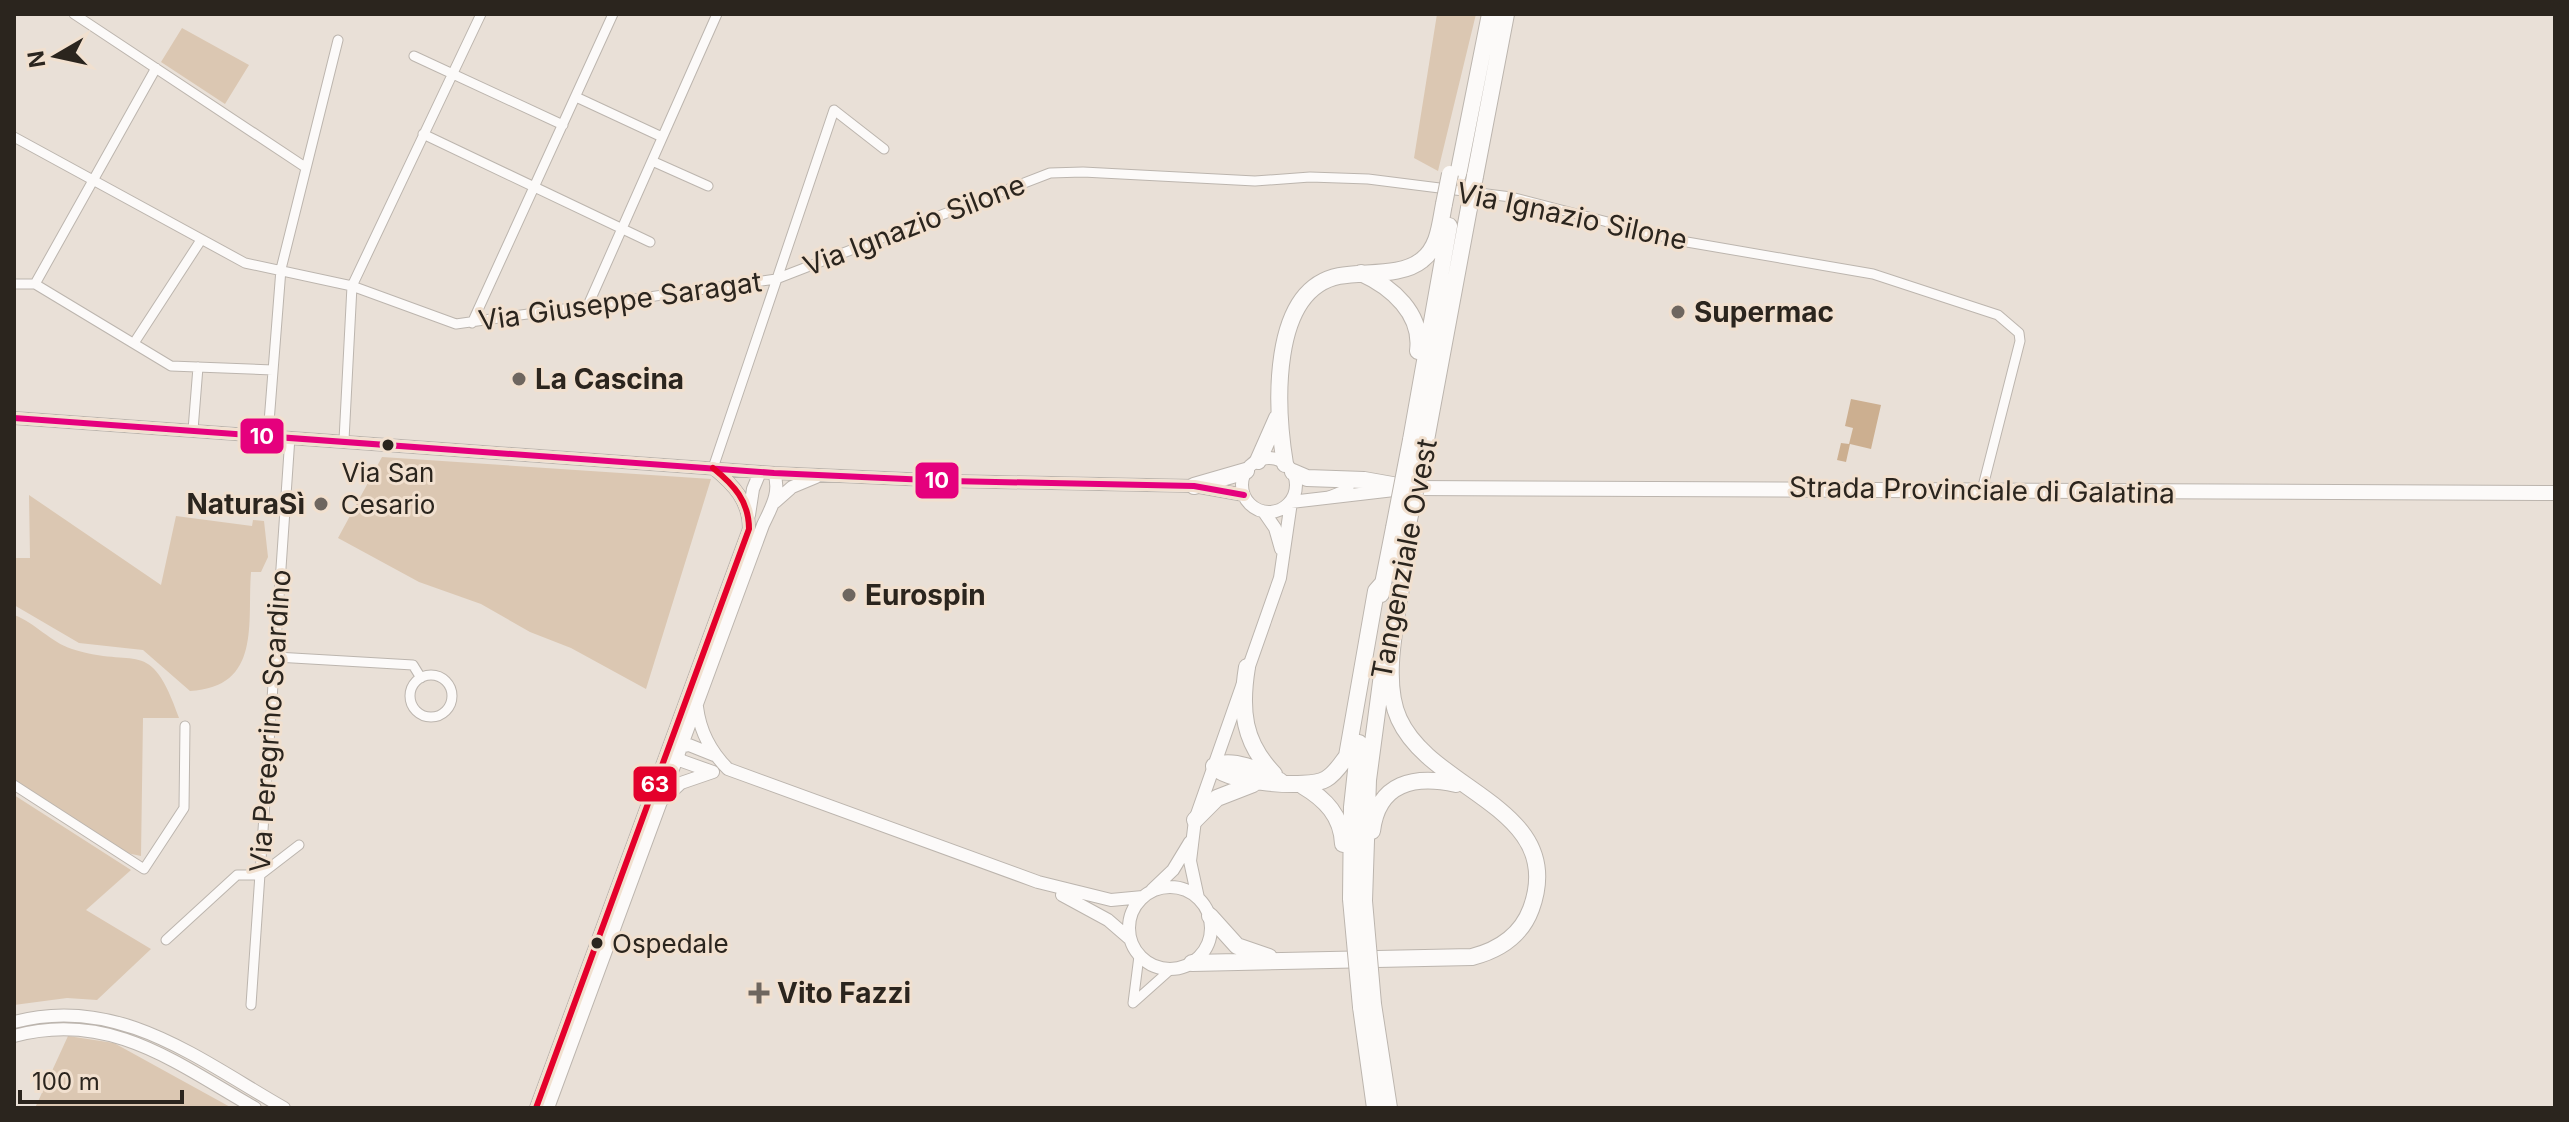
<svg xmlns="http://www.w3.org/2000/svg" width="2569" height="1122" font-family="Inter,sans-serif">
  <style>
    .green { fill: #dbc7b2 }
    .water { fill: #ccaf90 }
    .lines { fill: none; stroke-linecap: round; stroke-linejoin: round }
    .street-casing { stroke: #bcb5ae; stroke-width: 11 }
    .secondary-casing { stroke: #bcb5ae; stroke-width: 14 }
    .primary-casing { stroke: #bcb5ae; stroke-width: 16 }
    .highway-casing { stroke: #bcb5ae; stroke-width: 18 }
    .street { stroke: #fcfaf9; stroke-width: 9 }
    .secondary { stroke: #fcfaf9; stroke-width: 12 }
    .primary { stroke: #fcfaf9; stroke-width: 14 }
    .highway { stroke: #fcfaf9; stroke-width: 16 }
    .highway-bridge-casing { stroke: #bcb5ae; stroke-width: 18; stroke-linecap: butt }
    .highway-bridge { stroke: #fcfaf9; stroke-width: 16 }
    .bus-1-casing { stroke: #f1e0cf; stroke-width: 12 }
    .bus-2-casing { stroke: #f1e0cf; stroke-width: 12 }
    .bus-1 { stroke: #e5007d; stroke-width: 6 }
    .bus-2 { stroke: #e4002b; stroke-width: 6 }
    .poi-dot { fill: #6e665f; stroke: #f1e0cf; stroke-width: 3 }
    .bus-dot { fill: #2b251e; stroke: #f1e0cf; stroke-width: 3 }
    .labels { text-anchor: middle; stroke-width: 6; stroke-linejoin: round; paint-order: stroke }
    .bus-label { font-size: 26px; fill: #2b251e; stroke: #f1e0cf }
    .street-label { font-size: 28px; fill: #2b251e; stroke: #f1e0cf }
    .poi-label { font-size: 28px; font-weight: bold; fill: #2b251e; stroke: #f1e0cf; text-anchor: start }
    .line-badge { stroke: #f1e0cf; stroke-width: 3 }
    .badge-label { font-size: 22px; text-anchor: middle; font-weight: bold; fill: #fff }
  </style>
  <rect width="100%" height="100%" fill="#e9e0d7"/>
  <!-- green -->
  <path class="green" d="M 1437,14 L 1476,14 L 1438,171 L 1414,158 Z
    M 182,28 L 249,65 L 225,104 L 161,62 Z
    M 382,457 L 711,479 L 646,689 L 571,648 L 530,632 L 481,604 L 419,582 L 338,538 Z
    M 29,495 L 161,585 L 176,516 L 252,526 L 253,520 L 264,521 L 268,557 L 261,572 L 251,572 C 247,623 262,687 190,691 L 143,650 L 79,643 L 14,605 L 14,558 L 30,558 Z
    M 14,615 C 36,623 50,642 72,649 C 136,670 150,634 179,718 L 143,718 L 141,856 L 127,853 L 14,780 Z
    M 14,795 L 131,870 L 86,910 L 151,949 L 97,1000 L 67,998 L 14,1005 Z
    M 68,1036 L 114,1043 L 232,1108 L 35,1108 Z"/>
  <!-- water -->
  <path class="water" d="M 1851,399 L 1881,405 L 1871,449 L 1850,444 L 1846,462 L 1837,460 L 1841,443 L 1849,444 L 1853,428 L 1845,426 Z"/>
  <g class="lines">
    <defs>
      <path id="street" d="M 74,14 L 305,167
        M 414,56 L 563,125
        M 576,97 L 662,137
        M 423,134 L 650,242
        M 14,137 L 245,263 L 352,286 L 456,324 L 776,279 L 1050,173 L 1083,172 L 1255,181 L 1310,177 L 1368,179 L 1511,197 L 1681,241 L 1873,274 L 1998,315 L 2019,333 L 2020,341 L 1982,490
        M 652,161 L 708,186
        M 14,284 L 35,284 L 171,366 L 273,370
        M 35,284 L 156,68
        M 589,303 L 717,14
        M 472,323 L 613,14
        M 134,343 L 201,240
        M 193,430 L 198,367
        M 268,435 L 281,269 L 338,40
        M 344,440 L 352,286 L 481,14
        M 713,468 L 834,110 L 884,149
        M 1329,496 L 1349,488 L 1350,479
        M 276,657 L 413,665 L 421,678
        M410 696a21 21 0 1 1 42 0a21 21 0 1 1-42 0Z
        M 14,785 L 144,869 L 184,808 L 185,726
        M 166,940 L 237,875 L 260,875 L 299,845
        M 1133,1003 L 1170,970
        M 1133,1003 L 1139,956
        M 251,1005 L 290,437"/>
      <path id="secondary" d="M 14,418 L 774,473 L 950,481 L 1194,486 L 1244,495
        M1242 485a27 27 0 1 1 54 0a27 27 0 1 1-54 0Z
        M 775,502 L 792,487 L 816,477
        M 1264,512 L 1275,528 L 1281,549
        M 749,515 L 753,489 L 760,472
        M 697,707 C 700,732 710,751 728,769 L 1038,882 L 1111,900 L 1143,897
        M 713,772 L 682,761 L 671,749 L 689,745 L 714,755
        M 664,799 L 681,783 L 713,772
        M1129 928a41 41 0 1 1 82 0a41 41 0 1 1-82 0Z
        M 1152,890 L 1173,870 L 1190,842
        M 1062,895 L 1108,920 L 1130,939
        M 1198,898 L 1190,861 L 1195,820 L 1280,578 L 1291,502 L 1394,490
        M 14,1022 C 118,994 198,1059 284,1108
        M 14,1036 C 110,1010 176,1063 255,1108
        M 536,1108 L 749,529 C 749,501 734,485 713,468
        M 548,1108 L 763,525 C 771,508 781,492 774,473"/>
      <path id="primary" d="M 1409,488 L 2555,493"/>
      <path id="highway" d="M 1458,175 L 1490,14
        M 1475,176 L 1506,14
        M 1361,273 C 1392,287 1423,314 1418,351
        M 1411,440 L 1449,226
        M 1426,440 L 1469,208
        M 1258,461 L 1277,418
        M 1285,464 C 1276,409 1269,290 1339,276 C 1365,271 1401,277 1422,260 C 1439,247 1440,224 1444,204
        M 1293,472 L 1307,478 L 1364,480 L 1409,488
        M 1194,486 L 1246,471
        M 1400,570 L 1407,529
        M 1381,594 L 1394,528
        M 1247,667 C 1240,710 1243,742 1274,774
        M 1280,781 C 1262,772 1234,757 1214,766 C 1224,782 1309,790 1326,779 C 1335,774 1341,764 1347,756 L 1376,591 L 1383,583
        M 1303,786 C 1325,799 1342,816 1343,844
        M 1195,820 L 1217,798 L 1253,784
        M 1372,831 C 1378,782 1415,775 1456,784
        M 1351,899 L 1352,807 L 1359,743
        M 1364,901 L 1368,780 L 1383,667
        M 1210,916 L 1237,946 L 1269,957
        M 1192,963 L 1472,957 C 1499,950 1521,936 1531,909 C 1568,808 1432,792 1399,719 C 1380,678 1399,611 1404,568 L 1402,559
        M 1373,1004 L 1389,1108
        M 1361,1007 L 1375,1108"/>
    </defs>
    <!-- street casing -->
    <use href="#street" class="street-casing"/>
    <!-- secondary casing -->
    <use href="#secondary" class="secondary-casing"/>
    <!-- primary casing -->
    <use href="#primary" class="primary-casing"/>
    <!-- highway casing -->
    <use href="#highway" class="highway-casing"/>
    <!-- street -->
    <use href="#street" class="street"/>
    <!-- secondary -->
    <use href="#secondary" class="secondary"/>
    <!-- primary -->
    <use href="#primary" class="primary"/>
    <!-- highway -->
    <use href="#highway" class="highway"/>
    <defs>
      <path id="highway-bridge" d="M 1444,204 L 1450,174
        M 1469,208 L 1475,176
        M 1394,528 L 1411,440
        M 1407,529 L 1426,440
        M 1351,899 L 1361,1007
        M 1364,901 L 1373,1004"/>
    </defs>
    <!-- highway-bridge casing -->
    <use href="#highway-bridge" class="highway-bridge-casing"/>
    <!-- highway-bridge -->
    <use href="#highway-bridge" class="highway-bridge"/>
    <defs>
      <path id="bus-1" d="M 14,418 L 774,473 L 950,481 L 1194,486 L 1244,495"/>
      <path id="bus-2" d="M 536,1108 L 749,529 C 749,501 734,485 713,468"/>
    </defs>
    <!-- bus-1 casing -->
    <use href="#bus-1" class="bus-1-casing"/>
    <!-- bus-2 casing -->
    <use href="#bus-2" class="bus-2-casing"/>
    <!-- bus-1 -->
    <use href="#bus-1" class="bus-1"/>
    <!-- bus-2 -->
    <use href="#bus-2" class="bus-2"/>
  </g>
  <!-- markers -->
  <g class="poi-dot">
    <circle cx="1678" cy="312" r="8"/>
    <circle cx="519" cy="379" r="8"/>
    <circle cx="321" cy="504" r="8"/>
    <circle cx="849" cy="595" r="8"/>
    <path d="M755 981h8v8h8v8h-8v8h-8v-8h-8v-8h8z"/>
  </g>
  <g class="bus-dot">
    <circle cx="388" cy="445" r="7"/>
    <circle cx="597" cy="943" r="7"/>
  </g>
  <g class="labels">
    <!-- bus labels -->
    <g class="bus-label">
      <text x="388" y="482">Via San<tspan x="388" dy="32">Cesario</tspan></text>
      <text x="612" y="953" text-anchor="start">Ospedale</text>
    </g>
    <!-- street labels -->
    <g class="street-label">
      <text transform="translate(1572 216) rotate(12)" y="10">Via Ignazio Silone</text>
      <text transform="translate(914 225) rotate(-21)" y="10">Via Ignazio Silone</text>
      <text transform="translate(620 301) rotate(-8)" y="10">Via Giuseppe Saragat</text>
      <text transform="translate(1982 490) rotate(1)" y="10">Strada Provinciale di Galatina</text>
      <text transform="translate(1404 559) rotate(-79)" y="10">Tangenziale Ovest</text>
      <text transform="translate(270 721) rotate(-86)" y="10">Via Peregrino Scardino</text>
    </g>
    <!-- poi labels -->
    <g class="poi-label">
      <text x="1694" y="322">Supermac</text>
      <text x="535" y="389">La Cascina</text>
      <text x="305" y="514" text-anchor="end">NaturaSì</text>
      <text x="865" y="605">Eurospin</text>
      <text x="777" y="1003">Vito Fazzi</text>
    </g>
  </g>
  <g class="line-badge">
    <rect x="239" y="417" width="46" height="38" rx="8" fill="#e5007d"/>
    <rect x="914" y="461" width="46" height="39" rx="8" fill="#e5007d"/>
    <rect x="632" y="765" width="46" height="38" rx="8" fill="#e4002b"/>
  </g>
  <g class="badge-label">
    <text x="262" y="444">10</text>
    <text x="937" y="488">10</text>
    <text x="655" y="792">63</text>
  </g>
  <!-- border -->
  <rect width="2569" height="1122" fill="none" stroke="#2b251e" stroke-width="32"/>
  <!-- north arrow -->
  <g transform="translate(56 56) rotate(261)" stroke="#f1e0cf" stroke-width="6" paint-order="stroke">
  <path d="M0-6L14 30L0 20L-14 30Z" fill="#2b251e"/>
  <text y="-12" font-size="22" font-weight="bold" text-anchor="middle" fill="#2b251e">N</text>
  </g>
  <!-- scale -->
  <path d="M20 1090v12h162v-12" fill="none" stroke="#2b251e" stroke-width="4"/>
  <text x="32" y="1090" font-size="24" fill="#2b251e" stroke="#f1e0cf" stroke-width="6" paint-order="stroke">100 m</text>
</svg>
